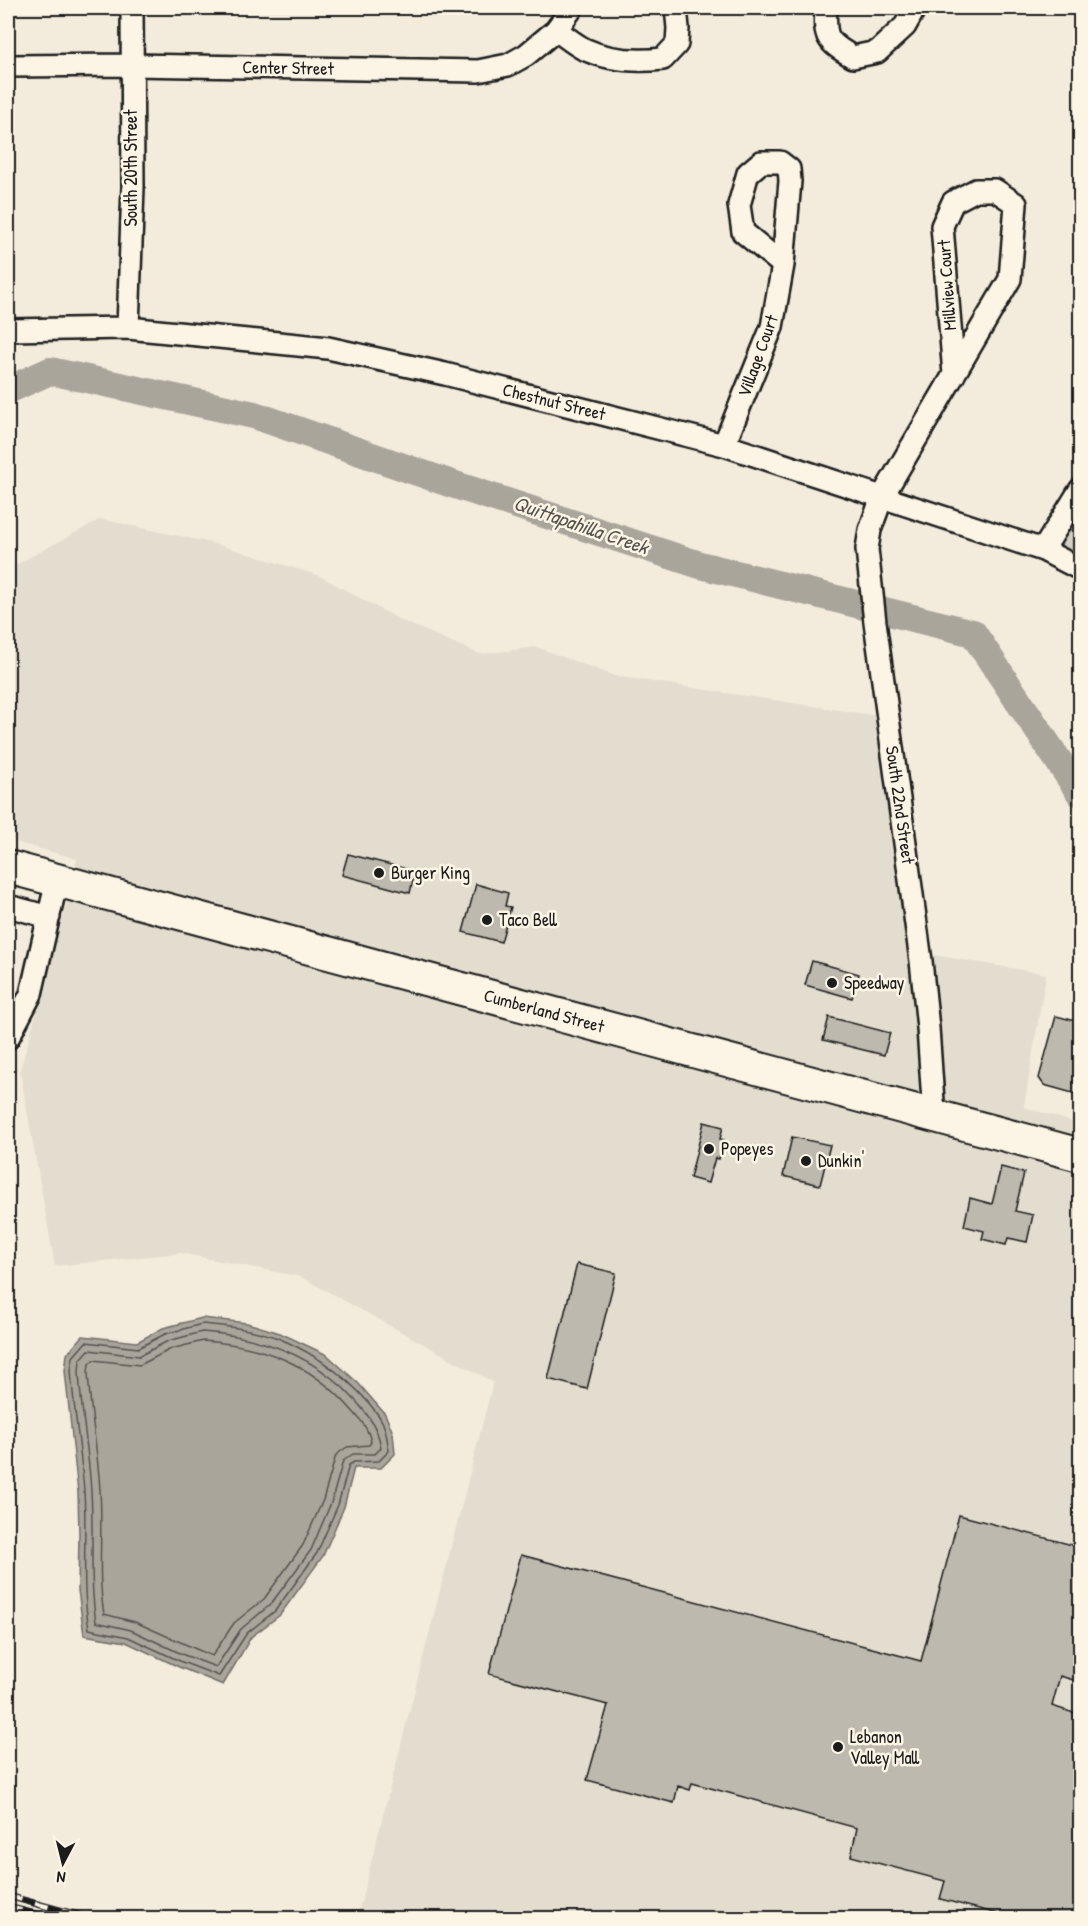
<svg xmlns="http://www.w3.org/2000/svg" width="1088" height="1926" font-family="'Patrick Hand',sans-serif">
  <style>
    .built { fill: #e3ddcf }
    .green { fill: #d3cec1; stroke: #78756e; stroke-width: 1.5 }
    .water { fill: #aaa59b; stroke: #716e68; stroke-width: 1.5 }
    .lines { fill: none; stroke-linecap: round; stroke-linejoin: round }
    .shore { stroke: #55534f; stroke-width: 1.5 }
    .river { stroke: #aaa59b; stroke-width: 28 }
    .building { fill: #beb9ae; stroke: #1c1c1c; stroke-width: 1.5 }
    .minor-casing { stroke: #1c1c1c; stroke-width: 26 }
    .highway-casing { stroke: #1c1c1c; stroke-width: 36 }
    .minor { stroke: #fcf5e5; stroke-width: 21 }
    .highway { stroke: #fcf5e5; stroke-width: 32 }
    .rail-casing { stroke: #1c1c1c; stroke-width: 7 }
    .rail { stroke: #fcf5e5; stroke-width: 4.5; stroke-dasharray: 14; stroke-linecap: butt }
    .poi-dot { fill: #1c1c1c; stroke: #fcf5e5; stroke-width: 2 }
    .labels { text-anchor: middle; stroke-width: 5; stroke-linejoin: round; paint-order: stroke }
    .street-label { font-size: 18px; fill: #1c1c1c; stroke: #fcf5e5 }
    .poi-label { font-size: 18px; fill: #1c1c1c; stroke: #fcf5e5; text-anchor: start }
    .water-label { font-size: 20px; font-style: italic; fill: #55534f; stroke: #fcf5e5 }
  </style>
  <rect width="100%" height="100%" fill="#f3ecdd"/>
  <filter id="ink" filterUnits="userSpaceOnUse"><feTurbulence type="fractalNoise" baseFrequency=".0167" numOctaves="2"/><feDisplacementMap in="SourceGraphic" scale="12" xChannelSelector="R" yChannelSelector="G"/><feConvolveMatrix kernelMatrix="1 2 1 2 8 2 1 2 1" color-interpolation-filters="sRGB"/></filter>
  <g filter="url(#ink)">
    <!-- built -->
    <path class="built" d="M 101,519 L 216,544 L 320,576 L 400,620 L 480,654 L 536,647 L 615,676 L 878,716 L 911,951 L 1046,974 L 1024,1107 L 1080,1124 L 1080,1918 L 388,1918 L 359,1910 L 493,1382 L 301,1277 L 180,1253 L 55,1266 L 20,1071 L 68,899 L 77,859 L 8,840 L 8,569 Z"/>
    <!-- green -->
    <path class="green" d="M 1080,487 L 1080,568 L 1043,550 Z"/>
    <!-- water -->
    <path class="water" d="M 202,1318 L 247,1323 L 280,1333 L 327,1355 L 358,1383 L 385,1414 L 393,1433 L 395,1454 L 381,1468 L 354,1468 L 344,1507 L 323,1556 L 280,1615 L 251,1637 L 223,1685 L 179,1667 L 126,1642 L 84,1635 L 78,1590 L 79,1534 L 78,1492 L 65,1371 L 67,1354 L 83,1336 L 137,1342 L 163,1328 Z"/>
    <g class="lines">
      <!-- shore -->
      <path class="shore" d="M 202,1324 C 227,1326 254,1329 278,1338 C 317,1354 354,1381 379,1416 C 386,1426 387,1439 389,1451 L 379,1461 L 354,1462 L 349,1465 L 338,1505 L 317,1553 L 275,1611 L 247,1633 L 219,1676 L 182,1662 L 128,1637 L 89,1629 C 81,1582 87,1538 84,1491 C 81,1451 74,1411 71,1371 L 73,1357 L 86,1342 L 138,1348 L 165,1334 Z
        M 202,1332 C 261,1336 315,1355 355,1400 C 368,1415 378,1427 381,1448 L 375,1454 L 353,1454 L 343,1461 L 331,1503 L 311,1550 L 270,1605 L 241,1629 L 216,1667 L 184,1655 L 131,1630 L 96,1622 C 89,1579 94,1536 91,1492 C 89,1452 81,1412 79,1372 L 80,1360 L 89,1350 L 139,1356 L 168,1341 Z
        M 203,1341 C 261,1345 310,1363 349,1407 C 359,1418 368,1427 371,1442 L 369,1445 L 347,1447 L 336,1455 L 323,1500 L 303,1545 L 264,1599 L 234,1623 L 212,1656 L 135,1622 L 104,1614 C 97,1574 103,1532 100,1491 C 98,1451 90,1412 88,1372 L 89,1364 L 93,1360 L 140,1365 L 171,1349 Z"/>
      <!-- river -->
      <path class="river" d="M 8,390 L 50,371 L 254,415 L 449,483 L 700,565 L 973,633 L 1080,793"/>
    </g>
    <!-- building -->
    <path class="building" d="M 348,854 L 415,871 L 410,893 L 342,875 Z
      M 476,884 L 508,893 L 505,906 L 511,907 L 501,942 L 463,932 Z
      M 812,961 L 859,974 L 852,998 L 805,985 Z
      M 1056,1016 L 1080,1022 L 1080,1095 L 1044,1085 L 1039,1078 Z
      M 829,1017 L 890,1033 L 884,1055 L 823,1040 Z
      M 704,1122 L 723,1127 L 720,1139 L 724,1140 L 719,1159 L 715,1158 L 708,1183 L 690,1178 Z
      M 792,1137 L 830,1145 L 820,1185 L 783,1176 Z
      M 1001,1167 L 1024,1173 L 1015,1211 L 1033,1215 L 1027,1242 L 1008,1238 L 1006,1245 L 982,1239 L 984,1231 L 964,1226 L 970,1198 L 992,1204 Z
      M 577,1264 L 616,1273 L 587,1389 L 548,1379 Z
      M 959,1515 L 1080,1547 L 1080,1682 L 1060,1676 L 1052,1706 L 1080,1715 L 1080,1918 L 1014,1918 L 940,1899 L 945,1881 L 851,1856 L 857,1828 L 692,1783 L 690,1790 L 678,1786 L 674,1803 L 587,1780 L 608,1705 L 489,1674 L 521,1555 L 921,1661 Z"/>
    <g class="lines">
      <defs>
        <path id="minor" d="M 826,8 C 824,38 827,42 853,57 L 877,52 L 905,26 L 915,8
          M 556,30 C 565,36 574,44 584,49 C 608,60 637,62 663,59 L 677,44 L 678,28 L 676,8
          M 8,66 L 131,65 L 478,71 L 508,65 L 526,55 L 556,30 L 572,8
          M 128,328 L 133,187 L 132,8
          M 8,330 L 128,328 L 328,348 L 445,374 L 724,445 L 1043,550 L 1080,569
          M 724,445 L 772,327 L 783,265 L 790,181 L 789,169 L 780,162 L 761,162 L 748,173 L 739,205 L 743,232 L 783,265
          M 1043,550 L 1080,490
          M 8,906 L 49,917
          M 8,1038 L 31,994 L 57,880
          M 934,1116 L 928,1028 L 921,961 L 875,622 L 867,549 L 870,530 L 882,497 L 1010,279 L 1016,204 L 995,190 L 976,190 L 953,202 L 942,226 L 954,375"/>
        <path id="highway" d="M 8,867 L 1080,1155"/>
      </defs>
      <!-- minor casing -->
      <use href="#minor" class="minor-casing"/>
      <!-- highway casing -->
      <use href="#highway" class="highway-casing"/>
      <!-- minor -->
      <use href="#minor" class="minor"/>
      <!-- highway -->
      <use href="#highway" class="highway"/>
      <defs>
        <path id="rail" d="M 8,1896 L 89,1918
          M 8,1907 L 51,1918"/>
      </defs>
      <!-- rail casing -->
      <use href="#rail" class="rail-casing"/>
      <!-- rail -->
      <use href="#rail" class="rail"/>
    </g>
  </g>
  <!-- markers -->
  <g class="poi-dot">
    <circle cx="379" cy="873" r="6"/>
    <circle cx="487" cy="920" r="6"/>
    <circle cx="832" cy="983" r="6"/>
    <circle cx="709" cy="1149" r="6"/>
    <circle cx="806" cy="1161" r="6"/>
    <circle cx="838" cy="1747" r="6"/>
  </g>
  <g class="labels">
    <!-- street labels -->
    <g class="street-label">
      <text transform="translate(288 68) rotate(1)" y="6">Center Street</text>
      <text transform="translate(131 168) rotate(-90)" y="6">South 20th Street</text>
      <text transform="translate(947 285) rotate(-94)" y="6">Millview Court</text>
      <text transform="translate(758 356) rotate(-70)" y="6">Village Court</text>
      <text transform="translate(554 402) rotate(14)" y="6">Chestnut Street</text>
      <text transform="translate(900 805) rotate(82)" y="6">South 22nd Street</text>
      <text transform="translate(544 1011) rotate(15)" y="6">Cumberland Street</text>
    </g>
    <!-- poi labels -->
    <g class="poi-label">
      <text x="391" y="879">Burger King</text>
      <text x="499" y="926">Taco Bell</text>
      <text x="844" y="989">Speedway</text>
      <text x="721" y="1155">Popeyes</text>
      <text x="818" y="1167">Dunkin'</text>
      <text x="850" y="1743">Lebanon<tspan x="850" dy="21">Valley Mall</tspan></text>
    </g>
    <!-- water labels -->
    <g class="water-label">
      <text transform="translate(581 525) rotate(19)" y="7">Quittapahilla Creek</text>
    </g>
  </g>
  <!-- margin -->
  <rect width="1088" height="1926" fill="none" stroke="#fcf5e5" stroke-width="30"/>
  <rect x="15" y="15" width="1058" height="1896" fill="none" stroke="#1c1c1c" stroke-width="2" filter="url(#ink)"/>
  <!-- north arrow -->
  <g transform="translate(63 1863) rotate(187)" stroke="#fcf5e5" stroke-width="4.5" paint-order="stroke">
  <path d="M0-4.5L10 22L0 15L-10 22Z" fill="#1c1c1c"/>
  <text y="-9" font-size="16" font-weight="bold" text-anchor="middle" fill="#1c1c1c">N</text>
  </g>
</svg>
